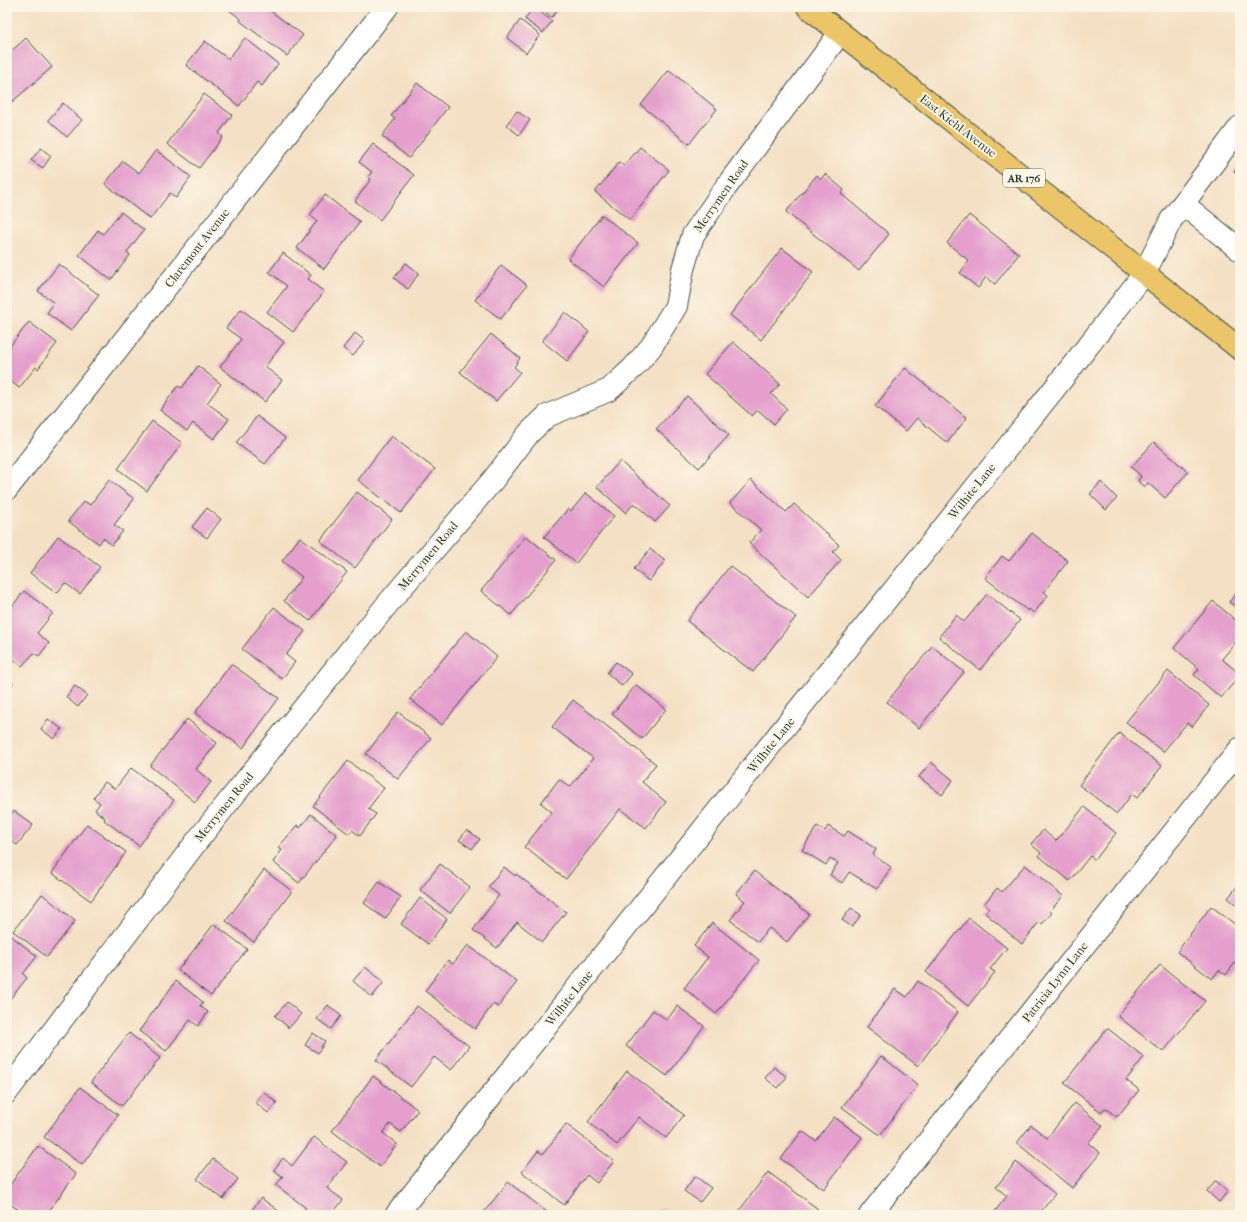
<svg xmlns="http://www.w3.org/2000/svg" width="1247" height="1222" font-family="'IM FELL French Canon',serif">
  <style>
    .building { fill: #e49fcd }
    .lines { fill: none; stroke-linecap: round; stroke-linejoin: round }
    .minor-casing { stroke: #3f554a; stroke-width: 24 }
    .major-casing { stroke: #3f554a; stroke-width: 24 }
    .minor { stroke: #fff; stroke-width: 22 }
    .major { stroke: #ecc569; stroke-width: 22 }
    .labels { text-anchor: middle; stroke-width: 4; stroke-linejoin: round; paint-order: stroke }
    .shield { fill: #fcf5e5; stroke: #617469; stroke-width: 1 }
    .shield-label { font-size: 11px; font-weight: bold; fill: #1f3d34 }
    .street-label { font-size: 12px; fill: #1f3d34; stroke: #fcf5e5 }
  </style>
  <rect width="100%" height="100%" fill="#fcf5e5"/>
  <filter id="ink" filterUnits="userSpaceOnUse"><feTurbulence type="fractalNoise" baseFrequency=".025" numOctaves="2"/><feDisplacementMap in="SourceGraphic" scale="8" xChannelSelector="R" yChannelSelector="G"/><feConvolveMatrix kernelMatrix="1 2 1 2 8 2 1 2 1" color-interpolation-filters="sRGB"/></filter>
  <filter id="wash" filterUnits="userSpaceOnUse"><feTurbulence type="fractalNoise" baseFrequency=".012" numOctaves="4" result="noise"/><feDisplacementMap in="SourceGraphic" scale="16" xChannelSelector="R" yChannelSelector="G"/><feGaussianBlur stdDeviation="0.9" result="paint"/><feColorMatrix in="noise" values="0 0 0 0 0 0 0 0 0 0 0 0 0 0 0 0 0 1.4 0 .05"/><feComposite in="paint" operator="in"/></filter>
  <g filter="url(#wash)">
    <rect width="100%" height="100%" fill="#f4e0c4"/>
    <g id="blocks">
      <!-- building -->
      <path class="building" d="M 225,7 L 265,7 L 303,35 L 287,56 L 240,21 L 241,19 Z
        M 534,7 L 552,21 L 543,33 L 525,19 Z
        M 539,7 L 560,7 L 552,17 Z
        M 520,20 L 540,35 L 526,53 L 507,38 Z
        M 26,38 L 52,67 L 12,102 L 7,96 L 7,55 Z
        M 245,38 L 278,64 L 262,86 L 257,82 L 239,106 L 186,65 L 205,41 L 228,59 Z
        M 669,70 L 717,109 L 689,144 L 641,105 Z
        M 417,83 L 448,107 L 409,158 L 382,136 L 395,119 L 391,116 Z
        M 204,94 L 232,115 L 219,133 L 223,137 L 199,168 L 167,144 Z
        M 63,103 L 82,120 L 67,137 L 48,120 Z
        M 517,111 L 530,120 L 519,135 L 506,125 Z
        M 373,144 L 414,175 L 380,220 L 355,201 L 371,179 L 368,177 L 372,172 L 359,162 Z
        M 640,147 L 669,170 L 630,220 L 595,192 L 619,162 L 624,166 Z
        M 41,148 L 51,156 L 43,168 L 31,160 Z
        M 156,150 L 191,177 L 176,198 L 170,193 L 150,219 L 105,184 L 123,161 L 139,173 Z
        M 1240,164 L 1240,177 L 1234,172 Z
        M 825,174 L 844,190 L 841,194 L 889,234 L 859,271 L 786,212 L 817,175 L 821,179 Z
        M 325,195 L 360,222 L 324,269 L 297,248 L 317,221 L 310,215 Z
        M 121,212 L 144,230 L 127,252 L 130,255 L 111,280 L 79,255 L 98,230 L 103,234 Z
        M 602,215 L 638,243 L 604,287 L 568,259 Z
        M 969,215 L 1019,254 L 995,284 L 986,277 L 978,288 L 960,273 L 969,261 L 947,243 Z
        M 782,248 L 813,272 L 761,340 L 730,315 Z
        M 283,253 L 311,275 L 308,279 L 324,292 L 293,332 L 267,312 L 287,286 L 269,272 Z
        M 406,263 L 419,273 L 408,289 L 394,278 Z
        M 59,264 L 99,295 L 71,331 L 47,313 L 54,303 L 38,291 Z
        M 501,265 L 527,285 L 501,319 L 475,300 Z
        M 241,309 L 284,342 L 265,367 L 282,380 L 265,402 L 220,367 L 241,339 L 226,328 Z
        M 565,312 L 589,332 L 567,361 L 542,341 Z
        M 29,322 L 57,343 L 38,369 L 36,367 L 19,388 L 7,378 L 7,350 Z
        M 355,333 L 365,341 L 353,356 L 343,348 Z
        M 491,334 L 520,358 L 514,367 L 520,372 L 496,401 L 460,372 Z
        M 733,342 L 780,384 L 771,394 L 787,409 L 774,424 L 758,410 L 752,416 L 705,374 Z
        M 198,366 L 221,384 L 207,403 L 229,419 L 214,439 L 193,423 L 187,431 L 160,410 L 178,386 L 182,388 Z
        M 905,368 L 967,418 L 947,443 L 917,418 L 906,431 L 875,406 Z
        M 687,396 L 729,435 L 699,468 L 656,429 Z
        M 257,416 L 285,438 L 265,464 L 236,443 Z
        M 152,421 L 182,443 L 147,491 L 118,469 Z
        M 391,436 L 435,469 L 401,513 L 358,480 Z
        M 1154,442 L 1188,472 L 1165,498 L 1148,483 L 1144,487 L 1138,481 L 1141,476 L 1131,467 Z
        M 620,461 L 670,506 L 655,522 L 634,503 L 626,513 L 597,487 Z
        M 109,480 L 134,499 L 114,525 L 123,531 L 112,545 L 103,538 L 99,544 L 68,521 L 84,501 L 90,505 Z
        M 751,480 L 786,512 L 794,504 L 839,545 L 833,552 L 841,560 L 808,597 L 749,543 L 761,530 L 730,503 Z
        M 1101,482 L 1117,498 L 1106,510 L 1090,494 Z
        M 357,492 L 392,519 L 355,568 L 320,541 Z
        M 586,493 L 614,516 L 576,563 L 544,537 L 568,509 L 571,511 Z
        M 207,508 L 221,519 L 207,538 L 192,527 Z
        M 1032,533 L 1068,561 L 1044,592 L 1048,595 L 1034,613 L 1029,609 L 1028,611 L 985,578 L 1002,556 L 1009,561 Z
        M 58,536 L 100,567 L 80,594 L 65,583 L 57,593 L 30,573 Z
        M 526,536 L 556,560 L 511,615 L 481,591 Z
        M 300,537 L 347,572 L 310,621 L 284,601 L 302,577 L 282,561 Z
        M 650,549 L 665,561 L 649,581 L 634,569 Z
        M 730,566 L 796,617 L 753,672 L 687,621 Z
        M 1240,588 L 1240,610 L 1229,602 Z
        M 24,591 L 53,613 L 37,633 L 49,643 L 39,656 L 34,653 L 22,666 L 7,654 L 7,613 Z
        M 987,594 L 1020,620 L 980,670 L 939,637 L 956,615 L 964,622 Z
        M 1213,601 L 1240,624 L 1240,637 L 1222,659 L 1240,674 L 1240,675 L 1221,698 L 1194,675 L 1199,669 L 1174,648 Z
        M 274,607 L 305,631 L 286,655 L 295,662 L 282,679 L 242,649 Z
        M 466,631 L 497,657 L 442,725 L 410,699 Z
        M 932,646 L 964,672 L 919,728 L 887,702 Z
        M 616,662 L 632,674 L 622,686 L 607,673 Z
        M 231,664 L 279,698 L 243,748 L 195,713 Z
        M 1168,671 L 1209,705 L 1192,727 L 1187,723 L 1163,752 L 1126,722 Z
        M 7,679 L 13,684 L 7,690 Z
        M 636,685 L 666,709 L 642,739 L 612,714 Z
        M 75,686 L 87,695 L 78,707 L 66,697 Z
        M 573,700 L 656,764 L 642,782 L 666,802 L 646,828 L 620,809 L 566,879 L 524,847 L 552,812 L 541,803 L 559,779 L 570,787 L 593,758 L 552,727 Z
        M 398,712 L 431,738 L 398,779 L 366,754 Z
        M 48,719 L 62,729 L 54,739 L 41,729 Z
        M 187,719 L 217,743 L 196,769 L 211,782 L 195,802 L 150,766 Z
        M 1119,733 L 1162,766 L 1137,798 L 1132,794 L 1117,814 L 1079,785 Z
        M 348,761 L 384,788 L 368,809 L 376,814 L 360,836 L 352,830 L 349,834 L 313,806 Z
        M 931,762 L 953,780 L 942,795 L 919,777 Z
        M 131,768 L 174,800 L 139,846 L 104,820 L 105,818 L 95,810 L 100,803 L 93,798 L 105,782 L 115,789 Z
        M 1084,807 L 1116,833 L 1095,860 L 1090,856 L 1070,881 L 1039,856 L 1041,853 L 1031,844 L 1043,830 L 1056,841 Z
        M 14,811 L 33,825 L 17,845 L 7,837 L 7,820 Z
        M 311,814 L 337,835 L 299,883 L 273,862 L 282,850 L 278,848 L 297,825 L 300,828 Z
        M 87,824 L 126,852 L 91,901 L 52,873 Z
        M 817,826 L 825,831 L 828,826 L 844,836 L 848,831 L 876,849 L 873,855 L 891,867 L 877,889 L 849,872 L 842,883 L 830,875 L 838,863 L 830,859 L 826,865 L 802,850 Z
        M 467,830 L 480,839 L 472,849 L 459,840 Z
        M 440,864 L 470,887 L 450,913 L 420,890 Z
        M 1025,865 L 1063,896 L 1050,911 L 1052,913 L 1042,924 L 1039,922 L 1022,944 L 985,913 L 989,908 L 984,904 L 997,888 L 1002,892 Z
        M 504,867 L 515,876 L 516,874 L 566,912 L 542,942 L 517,922 L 497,948 L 473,930 L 499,895 L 488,887 Z
        M 264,870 L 292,891 L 254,942 L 226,921 Z
        M 754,871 L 809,914 L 787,942 L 769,928 L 758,942 L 730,920 L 745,901 L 736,894 Z
        M 379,882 L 401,897 L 385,919 L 364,903 Z
        M 1240,883 L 1240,908 L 1228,898 Z
        M 42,894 L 75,921 L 47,957 L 13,931 Z
        M 420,898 L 447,919 L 428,944 L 401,924 Z
        M 1211,906 L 1240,928 L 1240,956 L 1226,975 L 1219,970 L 1212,979 L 1177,952 Z
        M 851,908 L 861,915 L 852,927 L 842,920 Z
        M 969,918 L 1007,948 L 990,969 L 995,972 L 968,1006 L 926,972 Z
        M 712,923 L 759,960 L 716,1014 L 684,988 L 708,957 L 694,946 Z
        M 214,924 L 247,949 L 211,996 L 178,970 Z
        M 7,933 L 37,956 L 23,974 L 27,978 L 10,999 L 7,997 Z
        M 468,945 L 517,982 L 498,1007 L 493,1004 L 475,1029 L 425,991 L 448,960 L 453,964 Z
        M 1160,965 L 1205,1001 L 1163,1052 L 1118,1016 Z
        M 365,967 L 384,982 L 372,997 L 353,981 Z
        M 176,981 L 203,1002 L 200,1006 L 208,1012 L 198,1026 L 190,1020 L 166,1051 L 139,1031 Z
        M 918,981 L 958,1012 L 918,1066 L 867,1027 L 895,989 L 907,997 Z
        M 287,1002 L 301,1014 L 289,1028 L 275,1016 Z
        M 328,1005 L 341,1016 L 331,1029 L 317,1019 Z
        M 417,1006 L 469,1046 L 451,1070 L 434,1057 L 411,1087 L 376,1060 Z
        M 677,1006 L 704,1026 L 667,1076 L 626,1046 L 653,1010 L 667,1020 Z
        M 1107,1028 L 1144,1057 L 1126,1080 L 1139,1090 L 1117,1117 L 1105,1108 L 1101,1112 L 1064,1083 Z
        M 129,1033 L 160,1058 L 122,1106 L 91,1082 Z
        M 313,1033 L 325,1041 L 318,1053 L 305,1045 Z
        M 881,1056 L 918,1085 L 880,1135 L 842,1107 Z
        M 774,1067 L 787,1077 L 778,1088 L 765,1078 Z
        M 627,1071 L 684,1115 L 666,1138 L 639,1117 L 617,1145 L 588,1122 Z
        M 373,1076 L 418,1110 L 401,1132 L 390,1124 L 383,1133 L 397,1144 L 380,1167 L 332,1131 Z
        M 80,1087 L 118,1115 L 82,1165 L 44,1137 Z
        M 264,1092 L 277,1103 L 268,1113 L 255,1102 Z
        M 1075,1103 L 1103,1126 L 1088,1143 L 1100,1153 L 1072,1188 L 1017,1143 L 1031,1125 L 1047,1138 Z
        M 834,1117 L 862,1137 L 824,1189 L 781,1159 L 802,1131 L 816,1141 Z
        M 566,1124 L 614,1161 L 597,1183 L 587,1175 L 564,1205 L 522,1172 L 538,1151 L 543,1154 Z
        M 314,1137 L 347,1162 L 327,1188 L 343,1200 L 331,1215 L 310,1215 L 303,1210 L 306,1208 L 276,1185 L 283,1177 L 274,1170 L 283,1158 L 292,1166 Z
        M 38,1146 L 76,1174 L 46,1215 L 26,1215 L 7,1202 L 7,1189 Z
        M 213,1159 L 238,1179 L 223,1199 L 197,1179 Z
        M 1016,1162 L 1055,1194 L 1038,1215 L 992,1215 L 1007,1196 L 996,1187 Z
        M 768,1172 L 818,1209 L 813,1215 L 738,1215 L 737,1214 Z
        M 695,1176 L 711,1188 L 700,1202 L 684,1191 Z
        M 1216,1181 L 1228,1191 L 1219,1202 L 1207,1191 Z
        M 508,1182 L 551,1215 L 488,1215 L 484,1212 Z
        M 261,1198 L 284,1215 L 248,1215 Z
        M 663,1208 L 672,1215 L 658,1215 Z"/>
    </g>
  </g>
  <g filter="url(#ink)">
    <use href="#blocks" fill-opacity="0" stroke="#3f554a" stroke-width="1"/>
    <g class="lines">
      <defs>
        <path id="minor" d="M 1183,204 L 1240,250
          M 7,489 L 387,7
          M 7,1092 L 197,841 L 385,607 L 493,480 L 529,433 L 547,416 L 609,390 L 633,368 L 651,347 L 676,306 L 683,269 L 693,235 L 726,187 L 840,33
          M 396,1215 L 1070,369 L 1144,274 L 1171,220 L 1240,127
          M 870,1215 L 1240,749"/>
        <path id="major" d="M 808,7 L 1240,349"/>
      </defs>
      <!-- minor casing -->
      <use href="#minor" class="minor-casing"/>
      <!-- major casing -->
      <use href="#major" class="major-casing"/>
      <!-- minor -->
      <use href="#minor" class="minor"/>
      <!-- major -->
      <use href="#major" class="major"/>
    </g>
  </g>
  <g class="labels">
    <!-- shield labels -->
    <rect class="shield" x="1003" y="169" width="42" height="18" rx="3"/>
    <g class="shield-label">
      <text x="1024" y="182">AR 176</text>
    </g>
    <!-- street labels -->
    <g class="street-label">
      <text transform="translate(958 126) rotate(38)" y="4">East Kiehl Avenue</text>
      <text transform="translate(721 196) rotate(-55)" y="4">Merrymen Road</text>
      <text transform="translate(197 248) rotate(-52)" y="4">Claremont Avenue</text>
      <text transform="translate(972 491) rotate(-51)" y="4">Wilhite Lane</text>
      <text transform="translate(428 556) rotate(-50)" y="4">Merrymen Road</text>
      <text transform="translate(771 745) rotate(-51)" y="4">Wilhite Lane</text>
      <text transform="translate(224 807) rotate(-51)" y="4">Merrymen Road</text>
      <text transform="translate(1055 982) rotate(-52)" y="4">Patricia Lynn Lane</text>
      <text transform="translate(569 998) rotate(-51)" y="4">Wilhite Lane</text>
    </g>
  </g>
  <!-- margin -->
  <rect width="1247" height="1222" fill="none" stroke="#fcf5e5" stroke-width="24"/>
</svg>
